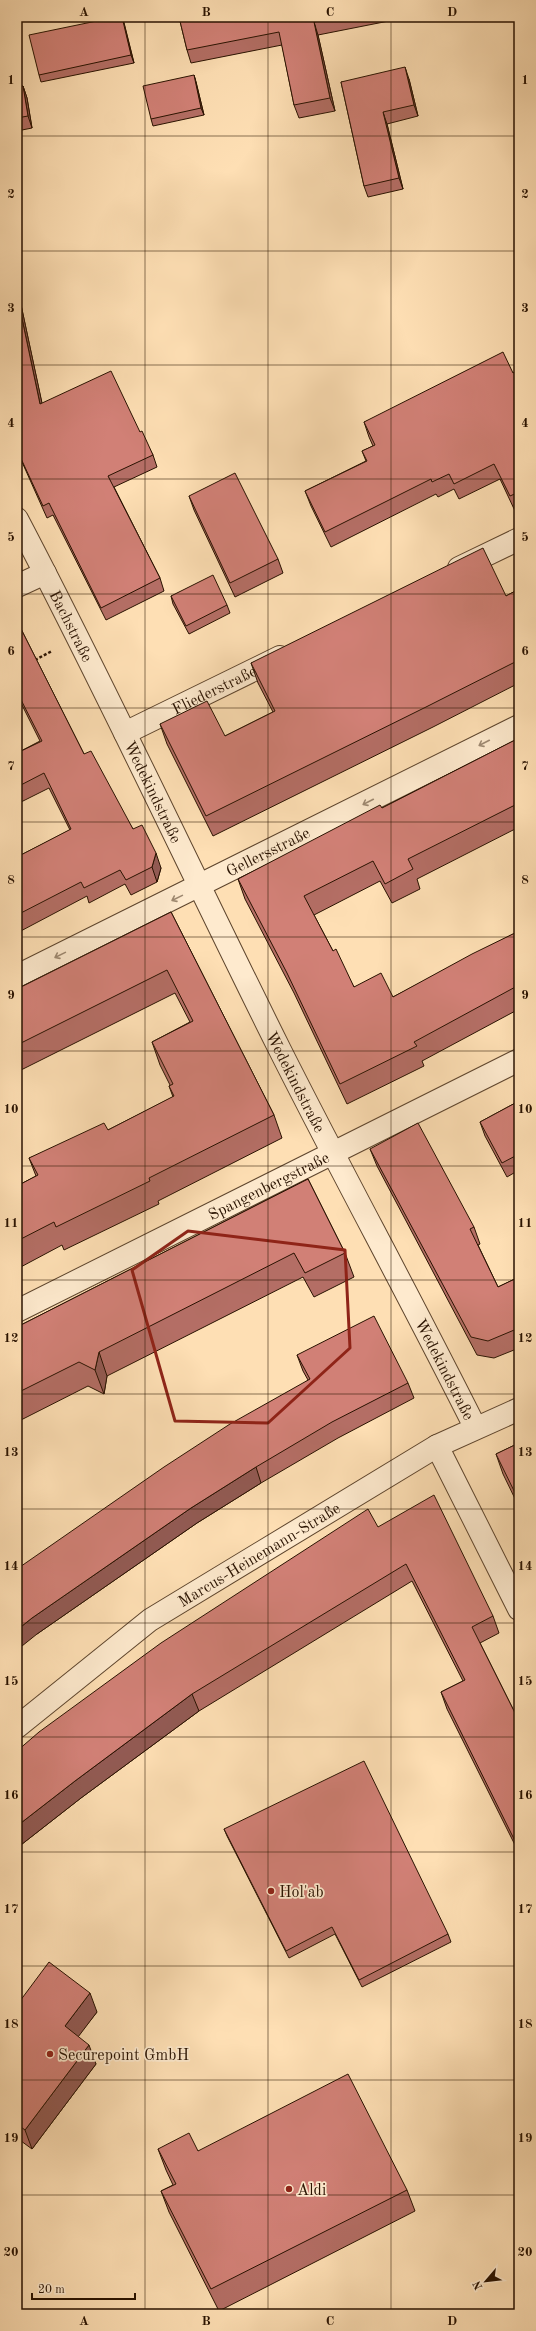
<svg xmlns="http://www.w3.org/2000/svg" width="536" height="2331" font-family="'Old Standard TT',serif">
  <style>
    .lines { fill: none; stroke-linecap: round; stroke-linejoin: round }
    .street-casing { stroke: #5e452d; stroke-width: 24 }
    .path { stroke: #291200; stroke-width: 2.5; stroke-dasharray: 3 2; stroke-linecap: butt }
    .street { stroke: #feeace; stroke-width: 22 }
    .wall { fill: #b46e65; stroke: #291200 }
    .shaded-wall { fill: #925a53; stroke: #291200 }
    .building { fill: #d18076; stroke: #291200 }
    .oneway { stroke: #9e8971 }
    .marked { fill: none; stroke: #8f2418; stroke-width: 3; stroke-linejoin: round }
    .grid { fill: none; stroke: #291200; stroke-width: 1; stroke-opacity: 0.55 }
    .poi-dot { fill: #8f2418; stroke: #feeace; stroke-width: 1.5 }
    .labels { text-anchor: middle; stroke-width: 3.5; stroke-linejoin: round; paint-order: stroke }
    .street-label { font-size: 16px; fill: #291200; stroke: #feeace }
    .poi-label { font-size: 16px; fill: #291200; stroke: #feeace; text-anchor: start }
    .neatline { fill: none; stroke: #291200; stroke-width: 1.5 }
    .grid-label { font-size: 13px; text-anchor: middle; font-weight: bold; fill: #291200 }
  </style>
  <rect width="100%" height="100%" fill="#fedfb4"/>
  <filter id="stains"><feTurbulence type="fractalNoise" baseFrequency=".005" numOctaves="4"/><feColorMatrix values="0 0 0 0 .2 0 0 0 0 .09 0 0 0 0 .02 0 0 0 .5 -.17"/></filter>
  <radialGradient id="worn" r=".72"><stop offset=".6" stop-color="#630" stop-opacity="0"/><stop offset="1" stop-color="#630" stop-opacity=".3"/></radialGradient>
  <g class="lines">
    <defs>
      <g id="street">
        <path id="s1" d="M 17,519 C 109,694 192,874 280,1050 C 344,1177 412,1301 475,1427"/>
        <path d="M 459,568 L 519,539"/>
        <path d="M 17,586 L 45,573"/>
        <path id="s2" d="M 125,733 L 280,657"/>
        <path id="s3" d="M 17,976 L 519,726"/>
        <path id="s4" d="M 17,1311 L 519,1060"/>
        <path d="M 437,1446 L 519,1609"/>
        <path id="s5" d="M 17,1727 L 150,1620 L 437,1446 L 519,1409"/>
      </g>
    </defs>
    <!-- street casing -->
    <use href="#street" class="street-casing"/>
    <!-- path -->
    <path class="path" d="M 35,660 L 52,651"/>
    <!-- street -->
    <use href="#street" class="street"/>
  </g>
  <!-- wall -->
  <path class="wall" d="M 122,17 L 124,23 L 134,63 L 41,82 L 39,75 Z
    M 179,17 L 409,17 L 318,35 L 335,111 L 299,118 L 294,105 L 282,45 L 191,63 L 187,50 Z
    M 194,75 L 196,82 L 204,115 L 153,126 L 151,119 Z
    M 409,79 L 418,116 L 387,124 L 403,189 L 368,197 L 364,186 L 341,82 Z
    M 23,86 L 27,98 L 32,128 L 17,131 L 17,87 Z
    M 17,286 L 42,404 L 140,432 L 153,455 L 157,467 L 114,487 L 160,578 L 164,591 L 106,620 L 53,515 L 47,518 L 22,462 L 20,463 L 17,457 Z
    M 519,370 L 519,509 L 515,511 L 500,479 L 459,499 L 454,489 L 438,497 L 436,494 L 331,547 L 311,506 L 305,491 L 366,461 L 362,451 L 373,446 L 369,437 L 364,422 L 513,373 Z
    M 189,496 L 278,559 L 283,573 L 235,597 L 194,510 Z
    M 519,589 L 519,683 L 433,727 L 213,836 L 167,744 L 160,724 L 225,736 L 273,712 L 258,683 L 251,663 L 506,596 Z
    M 171,596 L 227,605 L 230,613 L 189,634 L 173,604 Z
    M 17,621 L 84,754 L 133,829 L 161,868 L 157,882 L 131,895 L 125,884 L 89,903 L 87,896 L 17,933 L 17,857 L 70,830 L 49,788 L 17,804 L 17,753 L 40,741 L 22,705 L 17,708 Z
    M 519,738 L 519,827 L 417,879 L 420,889 L 392,903 L 380,881 L 314,915 L 333,951 L 354,987 L 393,997 L 519,931 L 519,1009 L 422,1061 L 424,1066 L 347,1104 L 294,993 L 245,899 L 238,879 L 382,808 Z
    M 171,912 L 274,1115 L 282,1138 L 158,1201 L 159,1204 L 64,1250 L 62,1245 L 17,1269 L 17,1186 L 36,1176 L 29,1158 L 108,1130 L 173,1097 L 169,1086 L 170,1085 L 160,1065 L 152,1042 L 190,1022 L 175,993 L 17,1072 L 17,989 Z
    M 519,1101 L 519,1170 L 507,1177 L 485,1136 L 480,1122 Z
    M 370,1149 L 474,1227 L 480,1244 L 478,1245 L 498,1287 L 519,1277 L 519,1348 L 494,1358 L 477,1355 L 377,1166 Z
    M 308,1179 L 345,1253 L 354,1277 L 314,1297 L 303,1277 L 107,1376 L 104,1394 L 88,1386 L 17,1422 L 17,1327 Z
    M 297,1355 L 408,1383 L 414,1398 L 338,1438 L 261,1483 L 197,1523 L 37,1634 L 308,1380 L 303,1371 Z
    M 519,1443 L 519,1507 L 503,1474 L 496,1454 Z
    M 378,1527 L 493,1616 L 499,1633 L 480,1643 L 519,1721 L 519,1853 L 447,1709 L 441,1692 L 463,1681 L 412,1581 L 199,1711 L 81,1798 L 17,1848 L 17,1751 Z
    M 224,1829 L 448,1934 L 451,1942 L 362,1987 L 335,1934 L 289,1958 L 227,1836 Z
    M 17,2005 L 97,2012 L 78,2036 L 96,2064 L 32,2149 L 17,2138 Z
    M 158,2149 L 198,2151 L 407,2190 L 415,2211 L 219,2311 L 169,2212 L 161,2191 L 173,2185 L 166,2170 Z"/>
  <!-- shaded-wall -->
  <path class="shaded-wall" d="M 122,17 L 124,23 L 134,63 L 131,55 Z
    M 314,22 L 318,35 L 335,111 L 330,98 Z
    M 405,67 L 409,79 L 418,116 L 414,105 Z
    M 194,75 L 196,82 L 204,115 L 201,108 Z
    M 23,86 L 27,98 L 32,128 L 28,116 Z
    M 383,112 L 387,124 L 403,189 L 399,178 Z
    M 17,286 L 45,417 L 40,404 L 17,295 Z
    M 156,853 L 161,868 L 157,882 L 152,867 Z
    M 99,1352 L 107,1376 L 104,1394 L 95,1370 Z
    M 256,1467 L 261,1483 L 197,1523 L 37,1634 L 17,1650 L 17,1630 L 32,1618 L 191,1508 Z
    M 192,1694 L 199,1711 L 81,1798 L 17,1848 L 17,1826 L 75,1781 Z
    M 90,1993 L 97,2012 L 72,2045 L 65,2026 Z
    M 89,2045 L 96,2064 L 32,2149 L 25,2130 Z"/>
  <!-- building -->
  <path class="building" d="M 116,17 L 122,17 L 131,55 L 39,75 L 29,35 Z
    M 179,17 L 340,17 L 314,22 L 330,98 L 294,105 L 279,32 L 187,50 Z
    M 405,67 L 414,105 L 383,112 L 399,178 L 364,186 L 341,82 Z
    M 194,75 L 201,108 L 151,119 L 143,86 Z
    M 23,86 L 28,116 L 17,118 L 17,87 Z
    M 17,295 L 40,404 L 111,371 L 140,432 L 142,431 L 153,455 L 108,476 L 160,578 L 101,608 L 49,503 L 43,506 L 17,450 Z
    M 503,352 L 513,373 L 519,370 L 519,439 L 516,441 L 519,447 L 519,492 L 510,496 L 494,464 L 454,484 L 449,474 L 432,482 L 431,479 L 325,532 L 305,491 L 367,461 L 362,451 L 375,445 L 364,422 Z
    M 235,473 L 278,559 L 230,583 L 189,496 Z
    M 483,548 L 506,596 L 519,589 L 519,660 L 426,707 L 206,816 L 160,724 L 207,701 L 225,736 L 275,711 L 251,663 Z
    M 213,575 L 227,605 L 186,626 L 171,596 Z
    M 17,621 L 84,754 L 91,751 L 133,829 L 142,825 L 156,853 L 152,867 L 126,880 L 120,870 L 84,888 L 81,882 L 17,915 L 17,857 L 71,829 L 44,773 L 17,787 L 17,753 L 42,741 L 17,692 Z
    M 519,738 L 519,803 L 408,859 L 413,869 L 385,884 L 373,861 L 304,896 L 333,951 L 336,949 L 354,987 L 381,973 L 393,997 L 472,954 L 519,931 L 519,985 L 414,1042 L 417,1046 L 340,1084 L 287,973 L 238,879 L 380,805 L 382,808 Z
    M 171,912 L 274,1115 L 149,1178 L 150,1181 L 56,1227 L 54,1222 L 17,1241 L 17,1186 L 38,1175 L 29,1158 L 104,1123 L 108,1130 L 174,1096 L 169,1086 L 173,1084 L 152,1042 L 193,1021 L 167,970 L 17,1045 L 17,989 Z
    M 519,1101 L 519,1154 L 502,1163 L 480,1122 Z
    M 418,1123 L 474,1227 L 470,1229 L 498,1287 L 519,1277 L 519,1328 L 488,1341 L 471,1337 L 370,1149 Z
    M 308,1179 L 345,1253 L 305,1273 L 294,1253 L 99,1352 L 95,1370 L 79,1362 L 17,1393 L 17,1327 Z
    M 374,1316 L 408,1383 L 332,1422 L 256,1467 L 191,1508 L 32,1618 L 17,1630 L 17,1569 L 164,1467 L 230,1424 L 310,1379 L 297,1355 Z
    M 519,1443 L 519,1501 L 496,1454 Z
    M 434,1495 L 493,1616 L 472,1627 L 519,1721 L 519,1849 L 441,1692 L 465,1680 L 406,1564 L 192,1694 L 75,1781 L 17,1826 L 17,1751 L 39,1732 L 161,1643 L 368,1509 L 378,1527 Z
    M 364,1761 L 448,1934 L 359,1980 L 332,1927 L 286,1951 L 224,1829 Z
    M 49,1962 L 90,1993 L 65,2026 L 89,2045 L 25,2130 L 17,2124 L 17,2005 Z
    M 348,2074 L 407,2190 L 211,2289 L 161,2191 L 176,2184 L 158,2149 L 189,2133 L 198,2151 Z"/>
  <!-- one-way arrows -->
  <defs><path id="oneway-shaft" d="M-6 0H5M1.5-3L5.5 0L1.5 3" fill="none" stroke-width="1.6" stroke-linecap="round" stroke-linejoin="round"/></defs>
  <g class="oneway">
    <use href="#oneway-shaft" transform="translate(484 743) rotate(153)"/>
    <use href="#oneway-shaft" transform="translate(368 802) rotate(153)"/>
    <use href="#oneway-shaft" transform="translate(177 898) rotate(154)"/>
    <use href="#oneway-shaft" transform="translate(60 955) rotate(154)"/>
  </g>
  <!-- marked area -->
  <path class="marked" d="M 188,1231 L 345,1250 L 350,1348 L 268,1423 L 175,1421 L 132,1270 Z"/>
  <!-- grid -->
  <path class="grid" d="M 145,17 L 145,2314M 268,17 L 268,2314M 391,17 L 391,2314M 17,136 L 519,136M 17,251 L 519,251M 17,365 L 519,365M 17,479 L 519,479M 17,594 L 519,594M 17,708 L 519,708M 17,822 L 519,822M 17,937 L 519,937M 17,1051 L 519,1051M 17,1166 L 519,1166M 17,1280 L 519,1280M 17,1394 L 519,1394M 17,1509 L 519,1509M 17,1623 L 519,1623M 17,1737 L 519,1737M 17,1852 L 519,1852M 17,1966 L 519,1966M 17,2080 L 519,2080M 17,2195 L 519,2195"/>
  <!-- markers -->
  <g class="poi-dot">
    <circle cx="271" cy="1891" r="4"/>
    <circle cx="50" cy="2054" r="4"/>
    <circle cx="289" cy="2189" r="4"/>
  </g>
  <g class="labels">
    <!-- street labels -->
    <g class="street-label">
      <text dy="6" stroke="none"><textPath href="#s1" startOffset="120">Bachstraße</textPath></text>
      <text dy="6" stroke="none"><textPath href="#s2" startOffset="99">Fliederstraße</textPath></text>
      <text dy="6" stroke="none"><textPath href="#s1" startOffset="305">Wedekindstraße</textPath></text>
      <text dy="6" stroke="none"><textPath href="#s3" startOffset="280">Gellersstraße</textPath></text>
      <text dy="6" stroke="none"><textPath href="#s1" startOffset="628">Wedekindstraße</textPath></text>
      <text dy="6" stroke="none"><textPath href="#s4" startOffset="281">Spangenbergstraße</textPath></text>
      <text dy="6" stroke="none"><textPath href="#s1" startOffset="952">Wedekindstraße</textPath></text>
      <text dy="6" stroke="none"><textPath href="#s5" startOffset="298">Marcus-Heinemann-Straße</textPath></text>
    </g>
    <!-- poi labels -->
    <g class="poi-label">
      <text x="279" y="1897">Hol'ab</text>
      <text x="58" y="2060">Securepoint GmbH</text>
      <text x="297" y="2195">Aldi</text>
    </g>
  </g>
  <!-- margin -->
  <rect width="536" height="2331" fill="none" stroke="#fedfb4" stroke-width="44"/>
  <!-- north arrow -->
  <g transform="translate(486 2281) rotate(242)" stroke="#feeace" stroke-width="3" paint-order="stroke">
  <path d="M0-3L7 15L0 10L-7 15Z" fill="#291200"/>
  <text y="-6" font-size="11" font-weight="bold" text-anchor="middle" fill="#291200">N</text>
  </g>
  <!-- scale -->
  <path d="M32 2293v6h103v-6" fill="none" stroke="#291200" stroke-width="2"/>
  <text x="38" y="2293" font-size="12" fill="#291200" stroke="#feeace" stroke-width="3" paint-order="stroke">20 m</text>
  <rect x="22" y="22" width="492" height="2287" class="neatline"/>
  <g class="grid-label">
    <text x="84" y="16">A</text>
    <text x="206" y="16">B</text>
    <text x="330" y="16">C</text>
    <text x="452" y="16">D</text>
    <text x="11" y="84">1</text>
    <text x="525" y="84">1</text>
    <text x="11" y="198">2</text>
    <text x="525" y="198">2</text>
    <text x="11" y="312">3</text>
    <text x="525" y="312">3</text>
    <text x="11" y="427">4</text>
    <text x="525" y="427">4</text>
    <text x="11" y="541">5</text>
    <text x="525" y="541">5</text>
    <text x="11" y="655">6</text>
    <text x="525" y="655">6</text>
    <text x="11" y="770">7</text>
    <text x="525" y="770">7</text>
    <text x="11" y="884">8</text>
    <text x="525" y="884">8</text>
    <text x="11" y="999">9</text>
    <text x="525" y="999">9</text>
    <text x="11" y="1113">10</text>
    <text x="525" y="1113">10</text>
    <text x="11" y="1227">11</text>
    <text x="525" y="1227">11</text>
    <text x="11" y="1342">12</text>
    <text x="525" y="1342">12</text>
    <text x="11" y="1456">13</text>
    <text x="525" y="1456">13</text>
    <text x="11" y="1570">14</text>
    <text x="525" y="1570">14</text>
    <text x="11" y="1685">15</text>
    <text x="525" y="1685">15</text>
    <text x="11" y="1799">16</text>
    <text x="525" y="1799">16</text>
    <text x="11" y="1913">17</text>
    <text x="525" y="1913">17</text>
    <text x="11" y="2028">18</text>
    <text x="525" y="2028">18</text>
    <text x="11" y="2142">19</text>
    <text x="525" y="2142">19</text>
    <text x="11" y="2256">20</text>
    <text x="525" y="2256">20</text>
    <text x="84" y="2325">A</text>
    <text x="206" y="2325">B</text>
    <text x="330" y="2325">C</text>
    <text x="452" y="2325">D</text>
  </g>
  <rect width="100%" height="100%" filter="url(#stains)"/>
  <rect width="100%" height="100%" fill="url(#worn)"/>
</svg>
